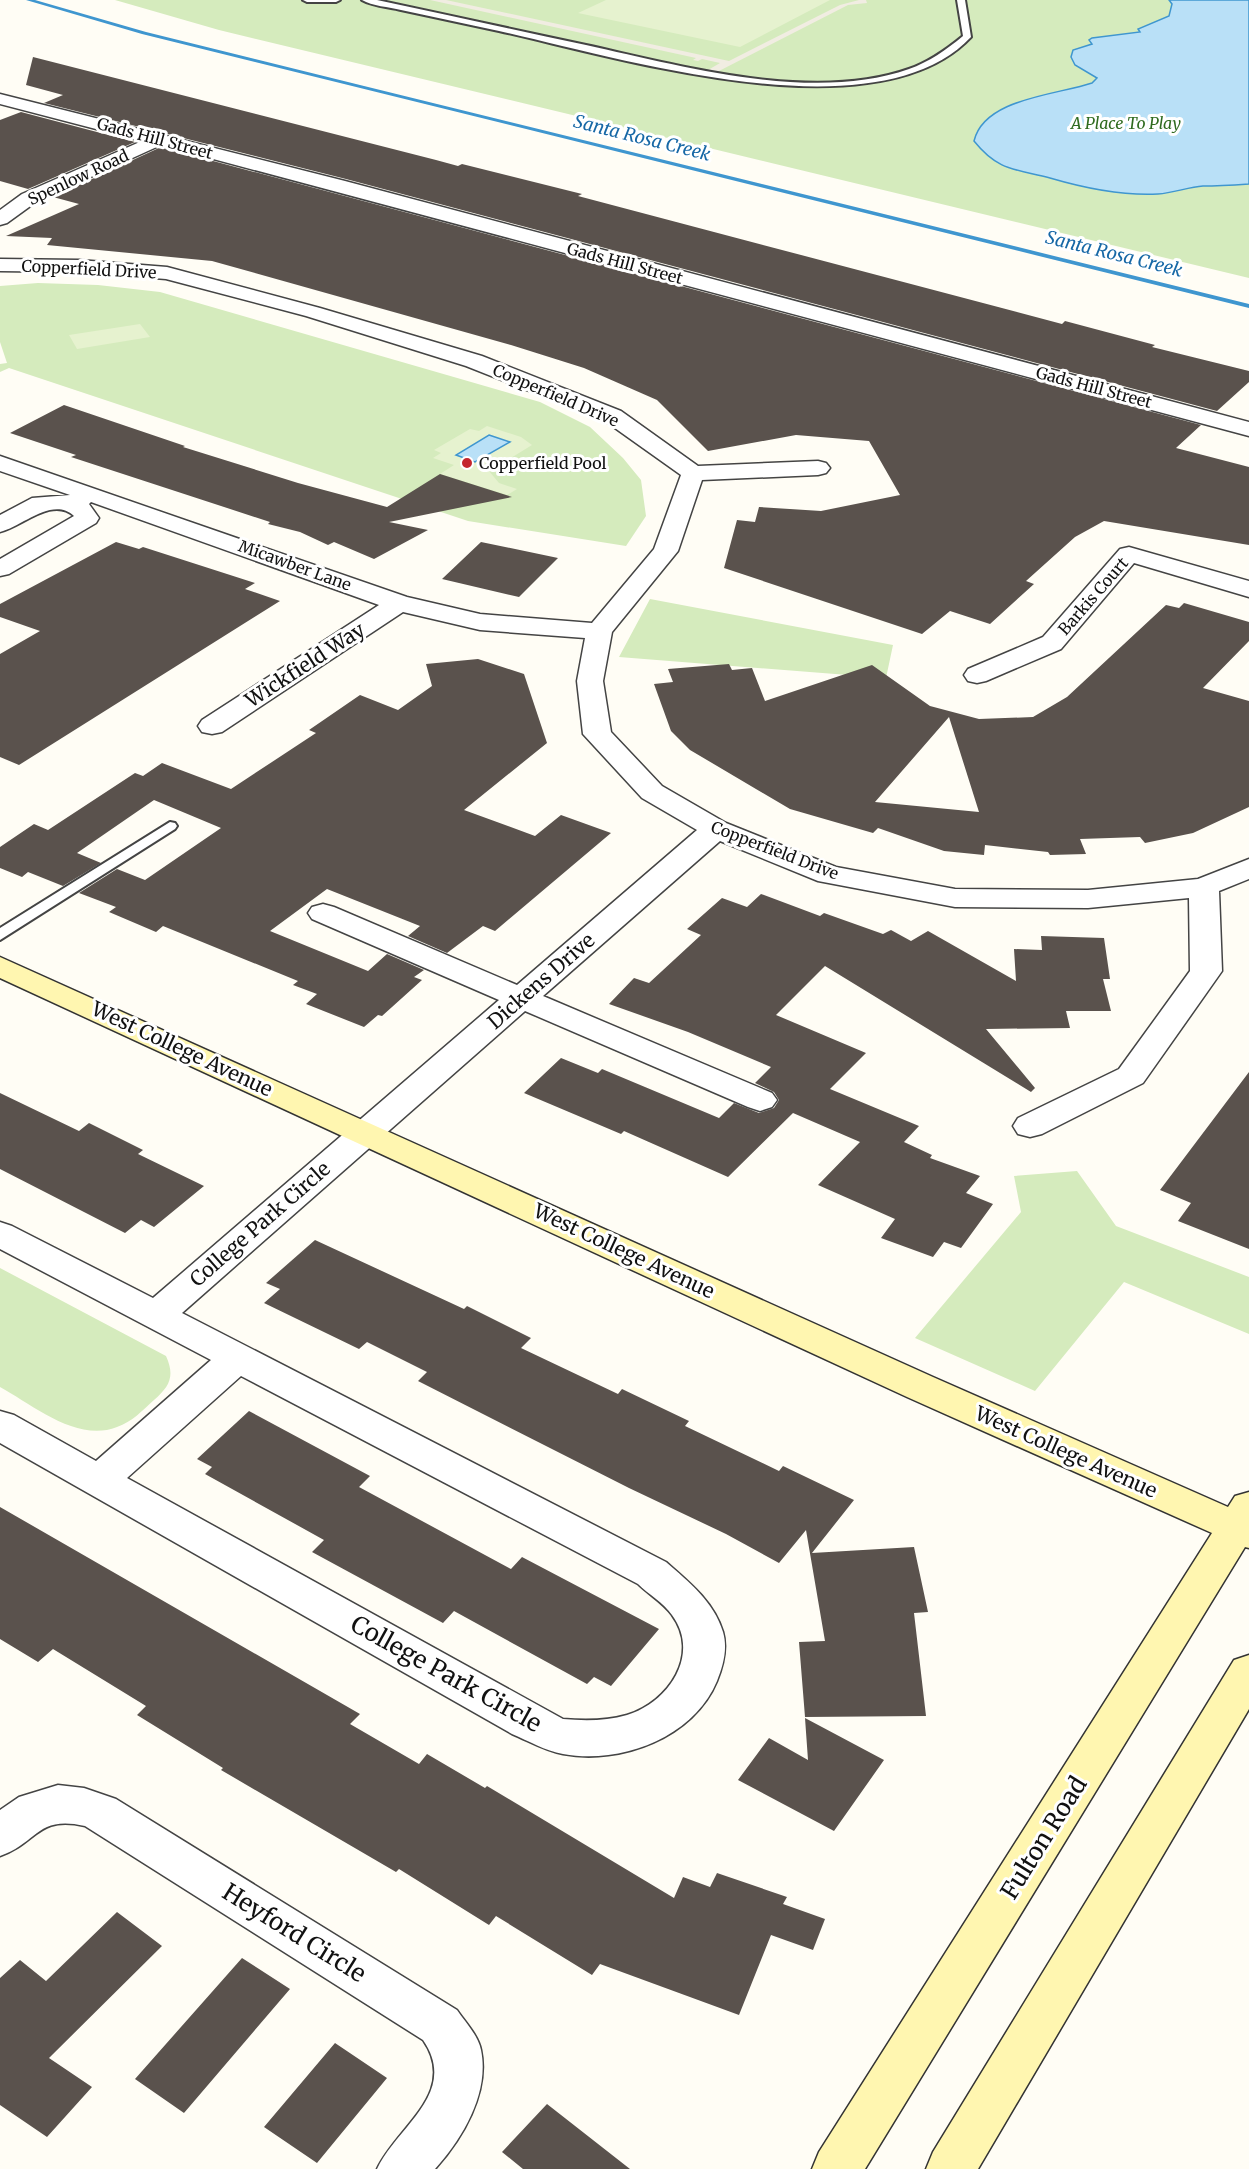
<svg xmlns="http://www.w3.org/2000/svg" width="1249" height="2169" font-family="Merriweather,serif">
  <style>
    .green { fill: #d5ebbd }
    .pitch { fill: #e6f2cf }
    .plaza { fill: #f1ede2 }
    .water { fill: #b9e0f7; stroke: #3f96cf; stroke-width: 1.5 }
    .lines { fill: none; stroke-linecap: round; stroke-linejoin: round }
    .stream { fill: #3f96cf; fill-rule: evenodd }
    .building { fill: #5a524d; fill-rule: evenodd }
    .lane-casing { stroke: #444; stroke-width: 4 }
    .street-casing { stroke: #444; stroke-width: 3 }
    .secondary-casing { stroke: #333; stroke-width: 3 }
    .lane { fill: #fff; fill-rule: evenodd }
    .street { fill: #fff; fill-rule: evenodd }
    .secondary { fill: #fff6b0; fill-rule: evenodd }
    .poi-dot { fill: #c4262e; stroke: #fff; stroke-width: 2 }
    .labels { text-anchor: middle; stroke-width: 6; stroke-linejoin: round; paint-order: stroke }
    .far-park-label { font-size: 16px; font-style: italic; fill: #2f6b1f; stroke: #fff }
    .far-street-label { font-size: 16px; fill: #111; stroke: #fff }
    .far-poi-label { font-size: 16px; fill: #111; stroke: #fff; text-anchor: start }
    .far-water-label { font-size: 18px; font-style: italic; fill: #1768a6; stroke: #fff }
    .street-label { font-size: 20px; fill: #111; stroke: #fff }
    .near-street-label { font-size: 24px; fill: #111; stroke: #fff }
  </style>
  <rect width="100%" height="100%" fill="#fffdf5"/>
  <!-- green -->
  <path class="green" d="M 115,0 L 1249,0 L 1249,278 L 219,30 Z
    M 38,283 L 98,285 L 160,292 L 540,402 L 590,427 L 623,458 L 641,480 L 646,516 L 626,546 L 468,521 L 9,368 L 0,372 L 0,364 L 7,363 L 0,342 L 0,286 Z
    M 650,599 L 893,645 L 886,678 L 619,657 Z
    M 1077,1171 L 1116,1226 L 1249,1277 L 1249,1334 L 1124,1282 L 1035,1391 L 915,1338 L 1021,1212 L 1014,1176 Z
    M 0,1268 L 166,1356 C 175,1376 170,1386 154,1400 C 143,1410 132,1422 117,1427 C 77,1443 33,1405 0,1387 Z"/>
  <!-- pitch -->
  <path class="pitch" d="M 606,0 L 830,0 L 740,47 L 578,13 Z
    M 140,324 L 150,337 L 77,349 L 69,335 Z
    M 487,426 L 521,437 L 532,445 L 506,461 L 495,458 L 484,465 L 499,483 L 517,489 L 507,495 L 440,474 L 454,465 L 433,458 L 441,453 L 434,450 L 470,429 L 479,431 Z"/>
  <!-- plaza -->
  <path class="plaza" d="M 430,0 L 446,0 L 729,61 L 840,5 L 859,0 L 866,0 L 867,3 L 848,5 L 717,72 L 708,70 L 720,63 L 702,59 L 698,61 L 693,60 L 696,58 Z"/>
  <!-- water -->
  <path class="water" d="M 1169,0 L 1249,0 L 1249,184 C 1234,185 1219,186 1203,186 C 1188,187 1174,193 1158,194 C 1121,196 1084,188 1050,178 C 1015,169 998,171 974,141 C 984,98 1057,95 1092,83 L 1097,78 L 1075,65 L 1071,57 L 1073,50 L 1092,44 L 1089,40 L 1092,38 L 1140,32 L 1138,29 L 1169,16 L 1172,4 Z
    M 489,435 L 510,442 L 475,462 L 456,455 Z"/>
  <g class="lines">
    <!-- stream -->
    <path class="stream" d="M 26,0 L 35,0 L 146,32 L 364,86 L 1249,304 L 1249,308 L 142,34 Z"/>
  </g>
  <!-- building -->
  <path class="building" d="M 33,57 L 436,160 L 458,166 L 462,164 L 582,194 L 578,196 L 1062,324 L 1065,321 L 1155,345 L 1152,347 L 1249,371 L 1249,382 L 1217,411 L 346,179 L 44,103 L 63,95 L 26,85 Z
    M 21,112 L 135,142 L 28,189 L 0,181 L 0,120 Z
    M 161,147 L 1201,425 L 1176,448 L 1249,467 L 1249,545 L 1104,521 L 1075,537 L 1026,581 L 1034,584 L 990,624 L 950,611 L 922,634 L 724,568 L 737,520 L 755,522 L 759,507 L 821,511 L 900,495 L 869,441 L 796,435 L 708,451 L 657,400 L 584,368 L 511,345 L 212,261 L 47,245 L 52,238 L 6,236 L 79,204 L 53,197 Z
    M 64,405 L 185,446 L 183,447 L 298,483 L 387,507 L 440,474 L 512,497 L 389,522 L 428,530 L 374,559 L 334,542 L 328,545 L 300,532 L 268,524 L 270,522 L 71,457 L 76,455 L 10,433 Z
    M 116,542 L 139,549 L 143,547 L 255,583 L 245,589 L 280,601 L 19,765 L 0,757 L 0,654 L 40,631 L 0,617 L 0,604 Z
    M 481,542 L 558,558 L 519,597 L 442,579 Z
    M 1184,603 L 1249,622 L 1249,641 L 1203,688 L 1249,701 L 1249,807 L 1193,833 L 1145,843 L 1140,837 L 1080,839 L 1086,854 L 1050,855 L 1048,852 L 985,845 L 984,855 L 944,851 L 878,828 L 873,833 L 790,809 L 690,750 L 671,731 L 654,684 L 673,682 L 668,669 L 729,664 L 732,670 L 752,668 L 765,701 L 872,665 L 930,706 L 979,719 L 1033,717 L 1067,697 L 1166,605 L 1179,608 ZM 949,717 L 979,812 L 875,802 Z
    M 478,659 L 524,674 L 547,743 L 464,810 L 535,836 L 561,815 L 611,833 L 495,931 L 483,926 L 447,953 L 408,936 L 420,926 L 327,889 L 270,931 L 368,971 L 387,954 L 424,970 L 414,977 L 422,980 L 382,1016 L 378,1015 L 364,1027 L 306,1004 L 317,994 L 293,985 L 298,981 L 163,926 L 156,932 L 109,912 L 116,907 L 79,893 L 117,869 L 145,880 L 221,828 L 154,800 L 77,853 L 101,863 L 63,886 L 28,872 L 22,877 L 0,868 L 0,847 L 34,824 L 48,830 L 135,773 L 143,776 L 162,763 L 231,789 L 316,733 L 309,730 L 360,695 L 398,710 L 432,686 L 426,664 Z
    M 761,894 L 820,916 L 824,913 L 883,934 L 891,930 L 911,941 L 928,931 L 1016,981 L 1014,949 L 1042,950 L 1041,936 L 1104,938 L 1110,979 L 1103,979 L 1111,1011 L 1066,1011 L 1070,1028 L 986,1029 L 1035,1088 L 1031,1092 L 825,966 L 776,1015 L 866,1053 L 830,1089 L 919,1126 L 904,1142 L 932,1155 L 930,1158 L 980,1176 L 966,1193 L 993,1204 L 961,1248 L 944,1242 L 933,1257 L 881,1238 L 895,1219 L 818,1185 L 860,1142 L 793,1113 L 728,1177 L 624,1131 L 621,1134 L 524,1093 L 561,1058 L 598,1073 L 602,1069 L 719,1118 L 734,1103 L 759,1113 L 774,1108 L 779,1100 L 774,1092 L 755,1083 L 771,1067 L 688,1032 L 609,1004 L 634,978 L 649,983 L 701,935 L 687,929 L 722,898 L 747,907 Z
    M 1249,1072 L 1249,1249 L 1178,1221 L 1191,1203 L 1160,1190 Z
    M 0,1093 L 79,1131 L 89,1123 L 143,1150 L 138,1154 L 204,1186 L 154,1227 L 141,1220 L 125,1233 L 0,1169 Z
    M 315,1240 L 464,1309 L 467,1306 L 531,1338 L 521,1348 L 618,1394 L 622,1389 L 689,1421 L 685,1426 L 779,1471 L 783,1466 L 854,1500 L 812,1553 L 914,1547 L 928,1612 L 914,1613 L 926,1716 L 805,1717 L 799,1642 L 825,1641 L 806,1530 L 779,1563 L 726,1534 L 629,1488 L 418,1381 L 427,1372 L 367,1342 L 359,1349 L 264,1303 L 280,1289 L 266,1283 Z
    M 249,1411 L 370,1476 L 359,1487 L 511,1569 L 522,1557 L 659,1629 L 611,1686 L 594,1677 L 587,1684 L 454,1611 L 443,1623 L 312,1552 L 324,1540 L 205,1474 L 212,1467 L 197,1459 Z
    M 0,1507 L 360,1714 L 350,1724 L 419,1764 L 427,1754 L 485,1788 L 487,1786 L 674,1898 L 683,1877 L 710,1887 L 717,1873 L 787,1897 L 783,1904 L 825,1919 L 813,1950 L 771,1935 L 739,2015 L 600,1964 L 592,1975 L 496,1916 L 489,1925 L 399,1869 L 396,1872 L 221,1770 L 223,1768 L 137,1715 L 146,1706 L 53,1649 L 38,1662 L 0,1639 Z
    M 805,1718 L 884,1760 L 834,1831 L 738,1780 L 769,1738 L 808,1760 Z
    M 117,1912 L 162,1946 L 49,2058 L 92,2087 L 47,2137 L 0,2105 L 0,1978 L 20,1960 L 46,1981 Z
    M 242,1958 L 290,1989 L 184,2113 L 135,2079 Z
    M 335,2043 L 387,2078 L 317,2163 L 264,2127 Z
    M 547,2104 L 630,2169 L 523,2169 L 502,2152 Z"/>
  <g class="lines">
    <defs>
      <path id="lane" d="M 303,0 L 340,0 L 336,2 L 307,2 Z
        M 362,0 L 377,0 C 447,15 516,30 586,45 C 682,66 813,103 909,69 C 929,62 946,50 963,36 L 957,0 L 965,0 L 971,37 C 876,138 618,57 499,31 C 466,24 434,17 401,10 C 389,7 372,6 362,0 Z
        M 170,822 L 175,823 L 177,826 L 175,829 L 0,940 L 0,928 Z"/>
      <path id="street" d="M 0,94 L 345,181 L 1249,422 L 1249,436 L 161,145 L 36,202 L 7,223 L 0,225 L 0,210 L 22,194 L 142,141 L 0,104 Z
        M 0,259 L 79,260 L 167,267 L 320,308 L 482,356 L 621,411 L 698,466 L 818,461 L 826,463 L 830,468 L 826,473 L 818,475 L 702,480 L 678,551 L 612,632 L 603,681 L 611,732 L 662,786 L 726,823 L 836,867 L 955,889 L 1088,890 L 1198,879 L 1249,859 L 1249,879 L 1219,891 L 1222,971 L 1143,1083 L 1042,1134 L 1030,1137 L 1018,1134 L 1013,1126 L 1018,1118 L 1119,1069 L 1190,971 L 1189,898 L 1088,908 L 955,907 L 818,881 L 720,841 L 543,996 L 772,1093 L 777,1100 L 772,1107 L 760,1111 L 748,1107 L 525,1011 L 182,1313 L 666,1562 C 689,1582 714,1602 723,1632 C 728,1649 723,1666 717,1681 C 694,1737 621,1765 563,1754 C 545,1751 529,1741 512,1734 L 0,1443 L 0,1411 L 14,1415 L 96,1461 L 211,1360 L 0,1249 L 0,1222 L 12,1226 L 153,1298 L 499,1000 L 312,919 L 308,913 L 312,907 L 323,904 L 334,907 L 517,985 L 697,830 L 642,798 L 583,734 L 577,681 L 585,638 L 480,630 L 403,612 L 222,732 L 212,734 L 202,732 L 198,726 L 202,720 L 379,605 L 91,502 L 89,504 L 99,518 L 96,523 L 9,574 L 0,576 L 0,559 L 74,516 C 52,496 22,527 0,532 L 0,515 L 32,498 L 70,495 L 0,471 L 0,456 L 407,597 L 480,614 L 592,623 L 654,549 L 681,475 L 605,421 L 466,366 L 306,316 L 166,279 L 79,272 L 0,271 ZM 241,1376 L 638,1584 C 648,1594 664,1603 672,1615 C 701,1654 669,1702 627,1715 C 606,1721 585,1721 563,1719 L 127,1478 Z
        M 1129,547 L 1249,581 L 1249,597 L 1134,563 L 1061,649 L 986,681 L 977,683 L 968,681 L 964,675 L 968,669 L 1043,637 L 1120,549 Z
        M 58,1785 L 84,1788 L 116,1799 L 457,2010 C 465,2022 478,2035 481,2050 C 490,2093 462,2139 435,2169 L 377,2169 C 396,2127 460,2093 423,2040 L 85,1826 C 36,1815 38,1843 0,1856 L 0,1810 L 19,1797 Z"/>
      <path id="secondary" d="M 0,957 L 933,1377 L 1228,1507 L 1235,1496 L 1249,1492 L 1249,1548 L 1245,1547 L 865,2169 L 812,2169 L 819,2152 L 1212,1533 L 907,1397 L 0,978 Z
        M 1249,1655 L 1249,1709 L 978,2169 L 926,2169 L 933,2152 L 1234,1660 Z"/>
    </defs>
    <!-- lane casing -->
    <use href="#lane" class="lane-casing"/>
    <!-- street casing -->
    <use href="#street" class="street-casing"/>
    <!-- secondary casing -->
    <use href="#secondary" class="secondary-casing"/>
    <!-- lane -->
    <use href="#lane" class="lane"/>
    <!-- street -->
    <use href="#street" class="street"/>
    <!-- secondary -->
    <use href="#secondary" class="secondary"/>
  </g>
  <!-- markers -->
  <circle class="poi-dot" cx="467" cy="463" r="6"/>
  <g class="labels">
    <!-- far-park labels -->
    <g class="far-park-label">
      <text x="1126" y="129">A Place To Play</text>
    </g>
    <!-- far-street labels -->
    <g class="far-street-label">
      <text transform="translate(155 138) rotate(15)" y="6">Gads Hill Street</text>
      <text transform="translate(78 177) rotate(-25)" y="6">Spenlow Road</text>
      <text transform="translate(625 263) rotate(15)" y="6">Gads Hill Street</text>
      <text transform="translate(89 269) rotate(3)" y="6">Copperfield Drive</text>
      <text transform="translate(1094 387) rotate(15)" y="6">Gads Hill Street</text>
      <text transform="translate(556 395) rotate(23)" y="6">Copperfield Drive</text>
      <text transform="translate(295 565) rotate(20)" y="6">Micawber Lane</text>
      <text transform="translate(1093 596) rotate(-49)" y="6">Barkis Court</text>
      <text transform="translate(775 850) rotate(21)" y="6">Copperfield Drive</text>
    </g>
    <!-- far-poi labels -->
    <g class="far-poi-label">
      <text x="479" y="469">Copperfield Pool</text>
    </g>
    <!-- far-water labels -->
    <g class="far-water-label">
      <text transform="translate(642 138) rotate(14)" y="6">Santa Rosa Creek</text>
      <text transform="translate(1114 254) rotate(14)" y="6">Santa Rosa Creek</text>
    </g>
    <!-- street labels -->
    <g class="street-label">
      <text transform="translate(305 665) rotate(-33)" y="7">Wickfield Way</text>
      <text transform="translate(541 981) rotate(-41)" y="7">Dickens Drive</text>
      <text transform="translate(182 1049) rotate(25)" y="7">West College Avenue</text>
      <text transform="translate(260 1224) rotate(-41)" y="7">College Park Circle</text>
      <text transform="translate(624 1251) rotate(25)" y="7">West College Avenue</text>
      <text transform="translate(1066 1452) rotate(24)" y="7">West College Avenue</text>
    </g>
    <!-- near-street labels -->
    <g class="near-street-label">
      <text transform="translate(446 1674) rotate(29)" y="8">College Park Circle</text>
      <text transform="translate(1044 1838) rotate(-58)" y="8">Fulton Road</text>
      <text transform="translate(294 1933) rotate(32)" y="8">Heyford Circle</text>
    </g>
  </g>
</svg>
